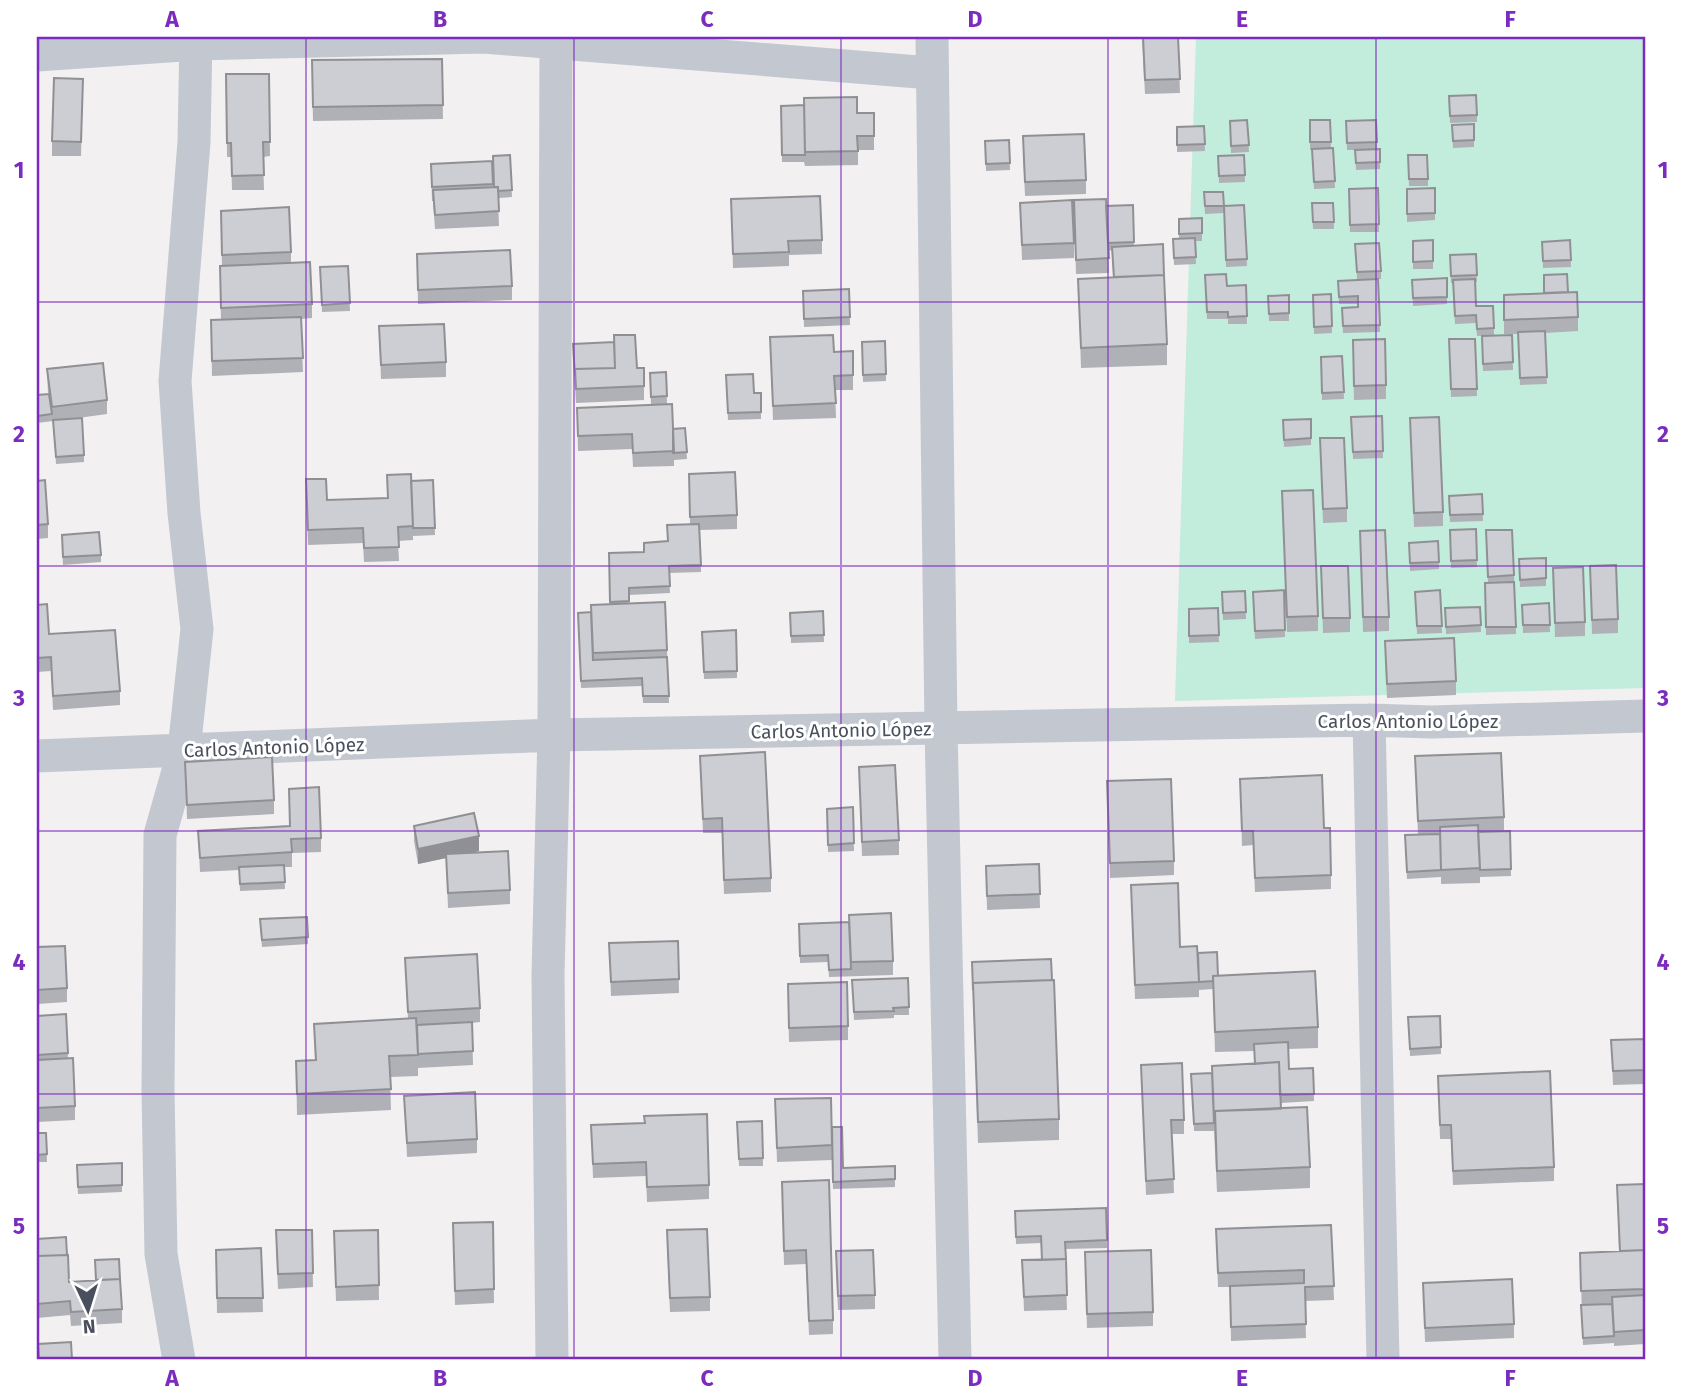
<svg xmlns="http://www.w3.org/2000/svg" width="1682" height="1397" font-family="'Fira Sans',sans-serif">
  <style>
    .green { fill: #c2ecdb }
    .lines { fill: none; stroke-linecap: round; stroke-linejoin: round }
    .minor { stroke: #c2c7d0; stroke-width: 33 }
    .wall { fill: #b0b1b6 }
    .shaded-wall { fill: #909094 }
    .building { fill: #cdced4; stroke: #909094; stroke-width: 2 }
    .grid { fill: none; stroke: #7b2cbf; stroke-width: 2; stroke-opacity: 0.55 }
    .labels { text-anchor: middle; stroke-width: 6; stroke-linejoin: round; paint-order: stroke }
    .street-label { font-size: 19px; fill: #494f5c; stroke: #fff }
    .neatline { fill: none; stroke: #7b2cbf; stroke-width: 2.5 }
    .grid-label { font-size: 23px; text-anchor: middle; font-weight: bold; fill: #7b2cbf }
  </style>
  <rect width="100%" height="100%" fill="#f2f0f0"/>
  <!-- green -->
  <path class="green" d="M 1196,37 L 1645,37 L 1645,688 L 1175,701 Z"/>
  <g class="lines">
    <!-- minor -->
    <path class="minor" d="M 932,37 L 941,728 L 955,1360
      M 37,55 L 197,44 L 484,37 L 931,73
      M 1369,720 L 1383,1360
      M 37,756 L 554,735 L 1369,720 L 1432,722 L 1645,716
      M 179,1360 L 161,1254 L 158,1090 L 160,835 L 184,750 L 197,629 L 184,513 L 175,381 L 194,142 L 196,37
      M 552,1360 L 548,975 L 554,735 L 556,37"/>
  </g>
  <!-- wall -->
  <path class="wall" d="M 1142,37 L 1178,37 L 1180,93 L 1145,94 Z
    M 442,59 L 443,119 L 313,121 L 312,60 Z
    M 226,74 L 269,74 L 270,156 L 263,157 L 264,190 L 232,190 L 231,157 L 227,157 Z
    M 83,79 L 81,156 L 52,156 L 52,141 Z
    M 1449,96 L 1477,115 L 1477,122 L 1450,123 Z
    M 781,106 L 857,113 L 874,113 L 874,150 L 858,150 L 858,165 L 805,166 L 804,162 L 782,162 Z
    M 1247,120 L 1249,152 L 1231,153 L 1230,121 Z
    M 1310,120 L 1330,120 L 1331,149 L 1333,148 L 1335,188 L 1314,189 L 1312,150 L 1310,150 Z
    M 1376,120 L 1377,149 L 1380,149 L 1380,169 L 1356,170 L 1355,150 L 1358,150 L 1347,150 L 1346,121 Z
    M 1474,124 L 1474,147 L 1453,148 L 1452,125 Z
    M 1204,126 L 1205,151 L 1177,152 L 1177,127 Z
    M 1009,140 L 1010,170 L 986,171 L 985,141 Z
    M 1023,151 L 1086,180 L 1086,194 L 1025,196 Z
    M 510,155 L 512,197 L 498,198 L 499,226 L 435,229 L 433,201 L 432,201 L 431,164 L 492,161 L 493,187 L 494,187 Z
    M 1244,155 L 1245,182 L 1219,183 L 1218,156 Z
    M 1408,155 L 1428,179 L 1428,186 L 1409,186 Z
    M 1378,188 L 1379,232 L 1350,232 L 1349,189 Z
    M 1435,188 L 1435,220 L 1407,222 L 1407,189 Z
    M 1204,192 L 1224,206 L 1244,205 L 1247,266 L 1226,267 L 1224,213 L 1205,214 Z
    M 731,199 L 822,240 L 822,254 L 789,255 L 789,266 L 733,268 Z
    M 1074,200 L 1106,206 L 1133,205 L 1134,246 L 1167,344 L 1167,365 L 1081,368 L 1078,279 L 1113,278 L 1112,250 L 1108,251 L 1109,273 L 1076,274 Z
    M 1020,203 L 1074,243 L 1074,258 L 1022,260 Z
    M 1312,203 L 1333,203 L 1334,229 L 1313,229 Z
    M 1202,218 L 1202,241 L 1195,241 L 1196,264 L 1174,265 L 1173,239 L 1179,239 L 1179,219 Z
    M 221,225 L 291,252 L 291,263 L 312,304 L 312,318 L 301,319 L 303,372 L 212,376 L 211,320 L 221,320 L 220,281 L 220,266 L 222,266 Z
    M 1433,240 L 1433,269 L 1413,269 L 1413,241 Z
    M 1570,240 L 1571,267 L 1543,268 L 1542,242 Z
    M 1355,244 L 1381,271 L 1381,279 L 1357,279 Z
    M 417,254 L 512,286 L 512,300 L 418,304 Z
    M 1476,254 L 1477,282 L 1475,282 L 1476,306 L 1493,306 L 1494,335 L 1477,336 L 1476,323 L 1455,324 L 1453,283 L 1451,283 L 1450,255 Z
    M 348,266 L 350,311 L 322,312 L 320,267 Z
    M 1205,275 L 1227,286 L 1246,285 L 1247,324 L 1228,324 L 1228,319 L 1207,319 Z
    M 1447,278 L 1447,304 L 1413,306 L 1412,280 Z
    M 1378,279 L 1380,332 L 1343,333 L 1342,308 L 1358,307 L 1358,304 L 1339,304 L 1338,281 Z
    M 849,289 L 850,325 L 804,327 L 803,291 Z
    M 1568,292 L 1578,317 L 1578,331 L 1545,333 L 1547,384 L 1520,385 L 1518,334 L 1504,334 L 1504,295 Z
    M 1331,294 L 1332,333 L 1314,334 L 1313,295 Z
    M 1289,295 L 1289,321 L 1269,321 L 1268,296 Z
    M 379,326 L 446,362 L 446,377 L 381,379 Z
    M 1512,335 L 1513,370 L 1483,371 L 1482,336 Z
    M 770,337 L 834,352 L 853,351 L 853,390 L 835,390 L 836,418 L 773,420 Z
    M 1449,339 L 1475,339 L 1477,396 L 1451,397 Z
    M 885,341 L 886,381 L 863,382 L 862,342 Z
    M 573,344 L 637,368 L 644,368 L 644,400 L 576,403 Z
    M 1353,354 L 1386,385 L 1386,399 L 1354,400 Z
    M 1342,356 L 1344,399 L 1322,400 L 1321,357 Z
    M 47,369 L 107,400 L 107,414 L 78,418 L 84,455 L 84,462 L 56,464 L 53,421 L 37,423 L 37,395 L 48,394 Z
    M 666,372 L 667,404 L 651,404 L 650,373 Z
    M 726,375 L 754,393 L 761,393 L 761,419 L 728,420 Z
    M 577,408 L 673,429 L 685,428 L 687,459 L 674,460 L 674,466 L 633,467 L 632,449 L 578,451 Z
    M 1382,416 L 1383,458 L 1353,459 L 1351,417 Z
    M 1410,418 L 1443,512 L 1443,526 L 1414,527 Z
    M 1311,419 L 1311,445 L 1284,447 L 1283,420 Z
    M 1320,438 L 1347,508 L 1347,522 L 1323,523 Z
    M 689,474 L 737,515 L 737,529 L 700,530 L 701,572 L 669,573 L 670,593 L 629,595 L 629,604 L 667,650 L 669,703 L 643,703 L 642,686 L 581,688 L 578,613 L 591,612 L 610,604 L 609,553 L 644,552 L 668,541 L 690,524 Z
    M 387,475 L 411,481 L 433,480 L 435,535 L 413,536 L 413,540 L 398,541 L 399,561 L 364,562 L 363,543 L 308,545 L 306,479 L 327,500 L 387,498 Z
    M 37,481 L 48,524 L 48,538 L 37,539 Z
    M 1282,491 L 1318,616 L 1318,631 L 1287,632 Z
    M 1482,494 L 1483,521 L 1450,522 L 1449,503 Z
    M 1476,529 L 1477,567 L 1451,568 L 1450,530 Z
    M 1486,530 L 1514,575 L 1516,634 L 1486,635 L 1485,583 L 1488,583 Z
    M 1360,531 L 1389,617 L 1389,631 L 1363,632 Z
    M 1438,541 L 1439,569 L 1410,571 L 1409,543 Z
    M 62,542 L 101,555 L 101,562 L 63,565 Z
    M 1546,558 L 1546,586 L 1520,587 L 1519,559 Z
    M 1321,566 L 1350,618 L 1350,632 L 1323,633 Z
    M 1590,566 L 1618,619 L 1618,633 L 1592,634 Z
    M 1553,568 L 1585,622 L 1585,636 L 1555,637 Z
    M 1284,590 L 1285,637 L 1255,639 L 1253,592 Z
    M 1440,590 L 1442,633 L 1417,634 L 1415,592 Z
    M 1245,591 L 1246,619 L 1223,620 L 1222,592 Z
    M 1549,603 L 1550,632 L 1523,633 L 1522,605 Z
    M 37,605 L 49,634 L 120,691 L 120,705 L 53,710 L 51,671 L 37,672 Z
    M 1480,607 L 1481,632 L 1446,634 L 1445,608 Z
    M 1218,608 L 1219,642 L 1189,643 L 1189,609 Z
    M 823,611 L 824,642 L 791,643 L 790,613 Z
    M 736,630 L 737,678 L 704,679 L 702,632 Z
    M 1385,655 L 1456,681 L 1456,695 L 1387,698 Z
    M 700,756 L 771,878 L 771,892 L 724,894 L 722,833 L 703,833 Z
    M 1415,756 L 1504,817 L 1504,831 L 1510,831 L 1511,876 L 1480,877 L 1480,874 L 1480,883 L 1441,884 L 1441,873 L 1441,877 L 1407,879 L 1405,835 L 1418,835 Z
    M 185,762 L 274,800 L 274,814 L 187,819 Z
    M 859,767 L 899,840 L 899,855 L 862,856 Z
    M 1240,779 L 1324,828 L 1331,875 L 1331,889 L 1255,892 L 1253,845 L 1242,846 Z
    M 1107,781 L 1174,861 L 1174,875 L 1110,878 Z
    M 289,789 L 321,838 L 321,852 L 292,853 L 292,867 L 284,867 L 285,889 L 240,891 L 239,870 L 200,872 L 198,831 L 290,826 Z
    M 853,807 L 854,851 L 828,852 L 827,809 Z
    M 414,826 L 479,851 L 470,853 L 510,890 L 510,904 L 448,908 L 446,858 L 418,864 L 414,841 Z
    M 1039,864 L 1040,908 L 987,910 L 986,866 Z
    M 1131,885 L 1180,947 L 1198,953 L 1218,976 L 1318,1027 L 1318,1048 L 1288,1049 L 1289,1069 L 1313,1068 L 1314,1101 L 1281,1103 L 1281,1109 L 1310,1167 L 1310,1188 L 1217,1192 L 1214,1131 L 1194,1131 L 1191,1074 L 1212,1073 L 1255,1064 L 1254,1051 L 1215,1052 L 1213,989 L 1199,990 L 1199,989 L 1199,997 L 1135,999 Z
    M 799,924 L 893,961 L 893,975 L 829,977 L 828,962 L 800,963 Z
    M 260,927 L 308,937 L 308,944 L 262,947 Z
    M 678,941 L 679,993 L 611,996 L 609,943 Z
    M 37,947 L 67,988 L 67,1002 L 37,1004 Z
    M 405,958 L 480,1008 L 480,1022 L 472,1023 L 473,1065 L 418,1068 L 418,1076 L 390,1077 L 391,1110 L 297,1115 L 296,1061 L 315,1060 L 314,1024 L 408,1019 Z
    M 972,962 L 1059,1119 L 1059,1140 L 978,1143 Z
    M 908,978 L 909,1015 L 894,1015 L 894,1018 L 854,1020 L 852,980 Z
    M 788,999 L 848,1026 L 848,1040 L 789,1042 Z
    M 66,1014 L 68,1058 L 75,1106 L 75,1120 L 37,1122 L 37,1016 Z
    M 1440,1016 L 1441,1054 L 1410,1056 L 1408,1017 Z
    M 1645,1039 L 1645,1084 L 1613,1085 L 1611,1040 Z
    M 1141,1065 L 1184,1120 L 1184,1134 L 1172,1134 L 1174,1193 L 1146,1195 Z
    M 1438,1076 L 1554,1167 L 1554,1181 L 1453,1185 L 1451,1139 L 1440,1139 Z
    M 404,1096 L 477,1139 L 477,1153 L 407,1157 Z
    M 775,1099 L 832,1127 L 843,1168 L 895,1179 L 895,1187 L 833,1189 L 832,1156 L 832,1160 L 777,1162 Z
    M 762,1121 L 763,1166 L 739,1166 L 737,1122 Z
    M 591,1125 L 709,1185 L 709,1199 L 647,1202 L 646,1176 L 593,1178 Z
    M 37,1133 L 46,1133 L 47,1162 L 37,1162 Z
    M 122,1163 L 122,1192 L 78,1194 L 77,1172 Z
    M 782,1182 L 833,1320 L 833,1334 L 809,1335 L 806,1264 L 784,1265 Z
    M 1645,1184 L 1645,1344 L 1614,1346 L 1614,1343 L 1583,1345 L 1580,1253 L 1619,1251 L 1617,1185 Z
    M 1106,1208 L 1107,1248 L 1065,1249 L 1067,1310 L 1024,1311 L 1022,1260 L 1042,1260 L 1041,1243 L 1016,1244 L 1015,1211 Z
    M 493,1222 L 494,1303 L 455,1305 L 453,1223 Z
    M 1331,1225 L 1334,1300 L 1305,1301 L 1306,1338 L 1231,1341 L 1230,1287 L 1218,1287 L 1216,1229 Z
    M 312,1230 L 313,1287 L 278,1289 L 276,1244 Z
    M 378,1230 L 379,1300 L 336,1301 L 334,1245 Z
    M 37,1239 L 69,1282 L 122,1309 L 122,1323 L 71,1326 L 70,1315 L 37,1318 Z
    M 667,1244 L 710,1297 L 710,1311 L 670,1312 Z
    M 261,1248 L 263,1312 L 217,1313 L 216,1250 Z
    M 836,1265 L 875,1295 L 875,1309 L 838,1310 Z
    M 1085,1267 L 1153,1312 L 1153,1326 L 1087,1328 Z
    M 1423,1283 L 1514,1324 L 1514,1338 L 1425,1342 Z"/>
  <!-- shaded-wall -->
  <path class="shaded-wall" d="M 479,836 L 479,851 L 418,864 L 418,849 Z"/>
  <!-- building -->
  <path class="building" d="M 1143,37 L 1178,37 L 1180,79 L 1145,80 Z
    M 442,59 L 443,105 L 313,107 L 312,60 Z
    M 226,74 L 269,74 L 270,142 L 263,142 L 264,175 L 232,176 L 231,143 L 227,143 Z
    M 54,78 L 83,79 L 81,142 L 52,141 Z
    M 1476,95 L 1477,115 L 1450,116 L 1449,96 Z
    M 857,97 L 857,113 L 874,113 L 874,136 L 857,136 L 858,151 L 805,152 L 804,98 Z
    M 804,105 L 805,155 L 782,155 L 781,106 Z
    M 1247,120 L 1249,145 L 1231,146 L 1230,121 Z
    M 1310,120 L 1330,120 L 1331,142 L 1310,142 Z
    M 1376,120 L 1377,142 L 1347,143 L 1346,121 Z
    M 1474,124 L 1474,140 L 1453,141 L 1452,125 Z
    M 1204,126 L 1205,144 L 1177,145 L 1177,127 Z
    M 1084,134 L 1086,180 L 1025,182 L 1023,136 Z
    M 1009,140 L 1010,163 L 986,164 L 985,141 Z
    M 1333,148 L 1335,181 L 1314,182 L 1312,149 Z
    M 1380,149 L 1380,162 L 1356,163 L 1355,150 Z
    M 510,155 L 512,190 L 498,191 L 498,187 L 494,187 L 493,156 Z
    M 1244,155 L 1245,175 L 1219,176 L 1218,156 Z
    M 1408,155 L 1427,155 L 1428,179 L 1409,179 Z
    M 492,161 L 493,184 L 432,187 L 431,164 Z
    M 498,187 L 499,211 L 435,215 L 433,190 Z
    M 1378,188 L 1379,224 L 1350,225 L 1349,189 Z
    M 1435,188 L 1435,213 L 1407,214 L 1407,189 Z
    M 1204,192 L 1223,192 L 1224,206 L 1205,206 Z
    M 820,196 L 822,240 L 788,241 L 789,252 L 733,254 L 731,199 Z
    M 1106,199 L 1109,258 L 1076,260 L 1074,200 Z
    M 1072,200 L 1074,243 L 1022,245 L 1020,203 Z
    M 1312,203 L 1333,203 L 1334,222 L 1313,222 Z
    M 1133,205 L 1134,242 L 1108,243 L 1106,206 Z
    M 1244,205 L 1247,259 L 1226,260 L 1224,206 Z
    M 289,207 L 291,252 L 222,255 L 221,211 Z
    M 1202,218 L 1202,233 L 1179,234 L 1179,219 Z
    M 1195,238 L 1196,257 L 1174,258 L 1173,239 Z
    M 1433,240 L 1433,261 L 1413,262 L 1413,241 Z
    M 1570,240 L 1571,260 L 1543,261 L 1542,242 Z
    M 1379,243 L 1381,271 L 1357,272 L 1355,244 Z
    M 1163,244 L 1164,275 L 1114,277 L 1112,247 Z
    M 510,250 L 512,286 L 418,290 L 417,254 Z
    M 1476,254 L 1477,275 L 1451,276 L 1450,255 Z
    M 310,262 L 312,304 L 221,308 L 220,266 Z
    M 348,266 L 350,303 L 322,305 L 320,267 Z
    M 1226,274 L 1227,286 L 1246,285 L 1247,316 L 1228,317 L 1228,312 L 1207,312 L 1205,275 Z
    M 1567,274 L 1568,292 L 1544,293 L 1544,275 Z
    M 1164,275 L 1167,344 L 1081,348 L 1078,279 Z
    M 1447,278 L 1447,297 L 1413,298 L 1412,280 Z
    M 1378,279 L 1380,325 L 1343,326 L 1342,308 L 1358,307 L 1358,296 L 1339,297 L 1338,281 Z
    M 1475,279 L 1476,306 L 1493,306 L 1494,328 L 1477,329 L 1476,315 L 1455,316 L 1453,280 Z
    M 849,289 L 850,317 L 804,319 L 803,291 Z
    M 1577,292 L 1578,317 L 1504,320 L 1504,295 Z
    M 1331,294 L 1332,326 L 1314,327 L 1313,295 Z
    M 1289,295 L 1289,313 L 1269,314 L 1268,296 Z
    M 301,317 L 303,358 L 212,361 L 211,320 Z
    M 444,324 L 446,362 L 381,365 L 379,326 Z
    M 1545,331 L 1547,377 L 1520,378 L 1518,332 Z
    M 614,335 L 635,335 L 637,368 L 644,368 L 644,386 L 576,389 L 575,369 L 615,368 Z
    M 833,335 L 834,352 L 853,351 L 853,375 L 834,376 L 836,403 L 773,406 L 770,337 Z
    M 1512,335 L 1513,362 L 1483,364 L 1482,336 Z
    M 1385,339 L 1386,385 L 1354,386 L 1353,340 Z
    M 1449,339 L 1475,339 L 1477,389 L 1451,389 Z
    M 885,341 L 886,374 L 863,375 L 862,342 Z
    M 614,342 L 615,368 L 575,369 L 575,376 L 573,344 Z
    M 1342,356 L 1344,392 L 1322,393 L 1321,357 Z
    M 103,363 L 107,400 L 52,407 L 47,369 Z
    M 666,372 L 667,396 L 651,397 L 650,373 Z
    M 753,374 L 754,393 L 761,393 L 761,412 L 728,413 L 726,375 Z
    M 49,394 L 52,414 L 37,416 L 37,395 Z
    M 672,404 L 674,451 L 633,453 L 632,434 L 578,436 L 577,408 Z
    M 1382,416 L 1383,451 L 1353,452 L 1351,417 Z
    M 1439,417 L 1443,512 L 1414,513 L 1410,418 Z
    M 82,418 L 84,455 L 56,457 L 53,420 Z
    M 1311,419 L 1311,438 L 1284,440 L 1283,420 Z
    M 685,428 L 687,452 L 673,453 L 673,429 Z
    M 1320,438 L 1344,438 L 1347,508 L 1323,509 Z
    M 735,472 L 737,515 L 690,517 L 689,474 Z
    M 411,474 L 413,526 L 398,527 L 399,547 L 364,548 L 363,528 L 308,530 L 306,479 L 326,479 L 327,500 L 388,498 L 387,475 Z
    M 45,480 L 48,524 L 37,525 L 37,481 Z
    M 433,480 L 435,528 L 413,528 L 411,481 Z
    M 1313,490 L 1318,616 L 1287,617 L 1282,491 Z
    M 1482,494 L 1483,514 L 1450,515 L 1449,496 Z
    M 699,524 L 701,565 L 669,566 L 670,586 L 629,588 L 629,601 L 610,602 L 609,553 L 644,552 L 644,543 L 668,541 L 667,525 Z
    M 1476,529 L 1477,560 L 1451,561 L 1450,530 Z
    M 1385,530 L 1389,617 L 1363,617 L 1360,531 Z
    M 1486,530 L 1512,530 L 1514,575 L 1488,577 Z
    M 99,532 L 101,555 L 63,557 L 62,535 Z
    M 1438,541 L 1439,562 L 1410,563 L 1409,543 Z
    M 1546,558 L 1546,578 L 1520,580 L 1519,559 Z
    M 1616,565 L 1618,619 L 1592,620 L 1590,566 Z
    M 1321,566 L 1348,566 L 1350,618 L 1323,618 Z
    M 1583,567 L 1585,622 L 1555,623 L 1553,568 Z
    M 1514,582 L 1516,627 L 1486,627 L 1485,583 Z
    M 1284,590 L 1285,630 L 1255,631 L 1253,592 Z
    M 1440,590 L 1442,626 L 1417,626 L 1415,592 Z
    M 1245,591 L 1246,612 L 1223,613 L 1222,592 Z
    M 665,602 L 667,650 L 593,653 L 591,605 Z
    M 1549,603 L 1550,625 L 1523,625 L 1522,605 Z
    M 47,604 L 49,634 L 115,630 L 120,691 L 53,696 L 51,657 L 37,658 L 37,605 Z
    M 1480,607 L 1481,625 L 1446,627 L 1445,608 Z
    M 1218,608 L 1219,635 L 1189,636 L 1189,609 Z
    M 823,611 L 824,635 L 791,636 L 790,613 Z
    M 591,612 L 593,660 L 667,657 L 669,696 L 643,696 L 642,678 L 581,681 L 578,613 Z
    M 736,630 L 737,671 L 704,672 L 702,632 Z
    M 1454,638 L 1456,681 L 1387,684 L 1385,641 Z
    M 765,752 L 771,878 L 724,880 L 722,818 L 703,819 L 700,756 Z
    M 1501,753 L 1504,817 L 1418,821 L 1415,756 Z
    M 272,757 L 274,800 L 187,805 L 185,762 Z
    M 895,765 L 899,840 L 862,842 L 859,767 Z
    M 1322,775 L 1324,828 L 1330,828 L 1331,875 L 1255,878 L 1253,831 L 1242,831 L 1240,779 Z
    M 1171,779 L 1174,861 L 1110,863 L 1107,781 Z
    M 319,787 L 321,838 L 291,839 L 292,852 L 200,858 L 198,831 L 290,826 L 289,789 Z
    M 853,807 L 854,843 L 828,845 L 827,809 Z
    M 474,813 L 479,836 L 418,849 L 414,826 Z
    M 1478,825 L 1480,868 L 1441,870 L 1440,827 Z
    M 1510,831 L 1511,869 L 1480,870 L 1478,832 Z
    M 1440,834 L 1441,870 L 1407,872 L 1405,835 Z
    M 508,851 L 510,890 L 448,893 L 446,854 Z
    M 1039,864 L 1040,894 L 987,896 L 986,866 Z
    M 284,865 L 285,882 L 240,884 L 239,867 Z
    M 1178,883 L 1180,947 L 1197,946 L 1199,982 L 1135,985 L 1131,885 Z
    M 891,913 L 893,961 L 851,962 L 849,915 Z
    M 307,917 L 308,937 L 262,940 L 260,919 Z
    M 849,922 L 851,969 L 829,970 L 828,955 L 800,956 L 799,924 Z
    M 678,941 L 679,979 L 611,982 L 609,943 Z
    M 65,946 L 67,988 L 37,990 L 37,947 Z
    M 1217,952 L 1218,976 L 1213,976 L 1213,981 L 1199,982 L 1198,953 Z
    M 477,954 L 480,1008 L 408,1012 L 405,958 Z
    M 1051,959 L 1052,980 L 973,983 L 973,990 L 972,962 Z
    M 1315,971 L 1318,1027 L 1215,1032 L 1213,976 Z
    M 908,978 L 909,1007 L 893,1008 L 894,1011 L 854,1012 L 852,980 Z
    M 1054,980 L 1059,1119 L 978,1122 L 973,983 Z
    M 847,982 L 848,1026 L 789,1028 L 788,984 Z
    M 66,1014 L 68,1053 L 37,1055 L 37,1016 Z
    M 1440,1016 L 1441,1047 L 1410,1049 L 1408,1017 Z
    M 416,1018 L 418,1055 L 389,1056 L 391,1089 L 297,1094 L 296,1061 L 316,1060 L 314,1024 Z
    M 472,1022 L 473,1051 L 418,1054 L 417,1025 Z
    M 1645,1039 L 1645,1070 L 1613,1071 L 1611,1040 Z
    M 1288,1042 L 1289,1069 L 1313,1068 L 1314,1094 L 1280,1095 L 1279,1062 L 1255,1064 L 1254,1044 Z
    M 73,1058 L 75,1106 L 37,1108 L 37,1060 Z
    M 1279,1062 L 1281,1109 L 1215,1111 L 1214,1118 L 1212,1066 Z
    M 1182,1063 L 1184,1120 L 1171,1120 L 1174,1179 L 1146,1181 L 1141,1065 Z
    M 1550,1071 L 1554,1167 L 1453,1171 L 1451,1125 L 1440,1125 L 1438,1076 Z
    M 1212,1073 L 1214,1123 L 1194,1124 L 1191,1074 Z
    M 475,1092 L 477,1139 L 407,1143 L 404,1096 Z
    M 831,1098 L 832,1145 L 777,1148 L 775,1099 Z
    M 1307,1107 L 1310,1167 L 1217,1171 L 1215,1111 Z
    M 707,1114 L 709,1185 L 647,1187 L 646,1162 L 593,1164 L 591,1125 L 645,1123 L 644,1116 Z
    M 762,1121 L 763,1158 L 739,1159 L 737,1122 Z
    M 832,1127 L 842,1127 L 843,1168 L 895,1166 L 895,1179 L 833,1182 Z
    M 37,1133 L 46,1133 L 47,1154 L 37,1155 Z
    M 122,1163 L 122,1185 L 78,1187 L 77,1165 Z
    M 829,1180 L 833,1320 L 809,1321 L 806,1250 L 784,1251 L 782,1182 Z
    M 1645,1184 L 1645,1250 L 1620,1251 L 1617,1185 Z
    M 1106,1208 L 1107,1240 L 1065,1242 L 1066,1259 L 1042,1260 L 1041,1236 L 1016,1237 L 1015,1211 Z
    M 493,1222 L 494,1289 L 455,1291 L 453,1223 Z
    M 1331,1225 L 1334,1286 L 1305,1287 L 1306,1324 L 1231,1327 L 1230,1286 L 1304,1283 L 1304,1270 L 1218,1273 L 1216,1229 Z
    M 707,1229 L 710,1297 L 670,1298 L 667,1230 Z
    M 276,1230 L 312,1230 L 313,1273 L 278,1274 Z
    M 378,1230 L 379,1285 L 336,1287 L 334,1231 Z
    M 66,1237 L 67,1255 L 37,1256 L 37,1239 Z
    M 261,1248 L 263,1298 L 217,1298 L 216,1250 Z
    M 873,1250 L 875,1295 L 838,1296 L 836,1251 Z
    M 1151,1250 L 1153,1312 L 1087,1314 L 1085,1252 Z
    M 1645,1250 L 1645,1289 L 1581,1291 L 1580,1253 Z
    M 68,1255 L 69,1282 L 120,1279 L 122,1309 L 71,1312 L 70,1301 L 37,1304 L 37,1256 Z
    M 119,1259 L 120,1279 L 96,1280 L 95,1260 Z
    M 1066,1259 L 1067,1295 L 1024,1297 L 1022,1260 Z
    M 1512,1279 L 1514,1324 L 1425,1328 L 1423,1283 Z
    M 1645,1295 L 1645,1330 L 1614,1332 L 1612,1297 Z
    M 1612,1304 L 1614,1336 L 1583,1338 L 1581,1305 Z
    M 71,1342 L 72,1360 L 39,1360 L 38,1344 Z"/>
  <!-- grid -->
  <path class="grid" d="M 306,37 L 306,1360M 574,37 L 574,1360M 841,37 L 841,1360M 1108,37 L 1108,1360M 1376,37 L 1376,1360M 37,302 L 1645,302M 37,566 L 1645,566M 37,831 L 1645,831M 37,1094 L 1645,1094"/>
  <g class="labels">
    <!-- street labels -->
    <g class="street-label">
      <text x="1408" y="728">Carlos Antonio López</text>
      <text transform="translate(841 730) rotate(-1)" y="7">Carlos Antonio López</text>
      <text transform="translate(274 747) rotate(-2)" y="7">Carlos Antonio López</text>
    </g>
  </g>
  <!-- border -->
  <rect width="1682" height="1397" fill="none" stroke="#ffffff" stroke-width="77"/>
  <!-- north arrow -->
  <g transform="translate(88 1310) rotate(176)" stroke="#ffffff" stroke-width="5" paint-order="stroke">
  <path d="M0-5L12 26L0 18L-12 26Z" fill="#494f5c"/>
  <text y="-10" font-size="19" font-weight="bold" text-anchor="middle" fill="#494f5c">N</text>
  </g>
  <rect x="38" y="38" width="1606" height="1320" class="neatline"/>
  <g class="grid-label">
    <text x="172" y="27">A</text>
    <text x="440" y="27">B</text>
    <text x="707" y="27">C</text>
    <text x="975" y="27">D</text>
    <text x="1242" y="27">E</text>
    <text x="1510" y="27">F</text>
    <text x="19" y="178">1</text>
    <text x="1663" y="178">1</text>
    <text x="19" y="442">2</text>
    <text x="1663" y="442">2</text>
    <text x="19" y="706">3</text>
    <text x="1663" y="706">3</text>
    <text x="19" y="970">4</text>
    <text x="1663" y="970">4</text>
    <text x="19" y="1234">5</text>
    <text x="1663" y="1234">5</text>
    <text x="172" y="1386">A</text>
    <text x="440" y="1386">B</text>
    <text x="707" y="1386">C</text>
    <text x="975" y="1386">D</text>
    <text x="1242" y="1386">E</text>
    <text x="1510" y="1386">F</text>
  </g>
</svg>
